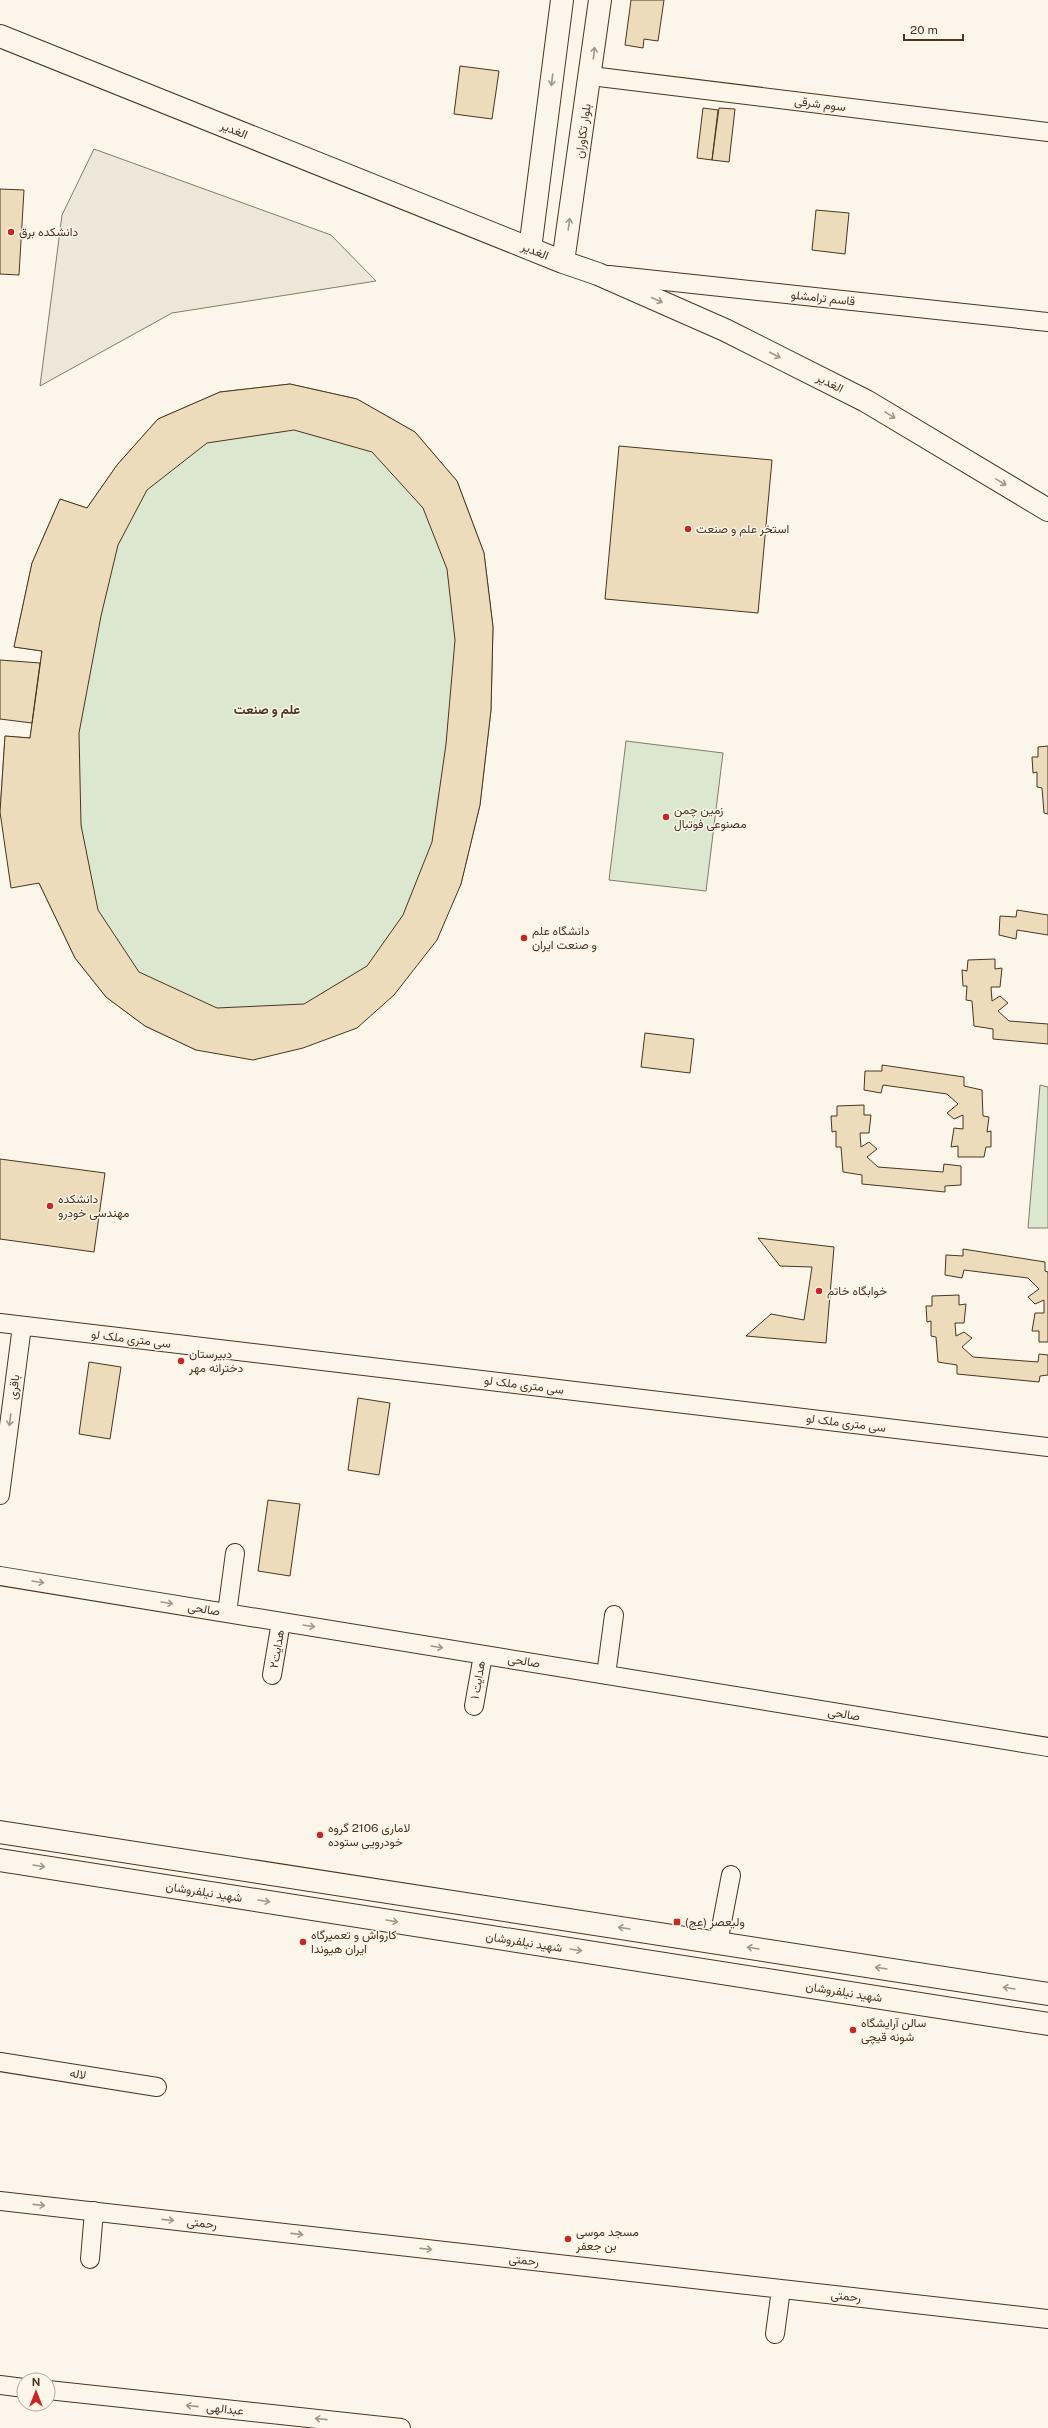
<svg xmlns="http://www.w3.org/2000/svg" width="1048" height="2428" font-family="'Public Sans',Vazirmatn,sans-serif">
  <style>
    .green { fill: #dce7d0; stroke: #887966 }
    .parking { fill: #ede7d9; stroke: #887966 }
    .building { fill: #ecdcbc; stroke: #4a3520; fill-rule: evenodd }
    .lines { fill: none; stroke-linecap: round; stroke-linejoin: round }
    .minor-casing { stroke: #4a3520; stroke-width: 20 }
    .secondary-casing { stroke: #4a3520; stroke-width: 24 }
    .primary-casing { stroke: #4a3520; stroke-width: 24 }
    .minor { stroke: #fbf6e9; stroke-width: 18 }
    .secondary { stroke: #fbf6e9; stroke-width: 22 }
    .primary { stroke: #fbf6e9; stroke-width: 22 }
    .oneway { stroke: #a29684 }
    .poi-dot { fill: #c62828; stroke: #fbf6e9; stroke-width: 1.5 }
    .labels { text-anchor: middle; stroke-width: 3; stroke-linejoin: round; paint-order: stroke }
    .street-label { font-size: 12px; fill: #4a3520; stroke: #fbf6e9 }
    .poi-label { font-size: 12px; fill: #4a3520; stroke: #fbf6e9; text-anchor: start }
    .neighbourhood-label { font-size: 13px; font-weight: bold; fill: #4a3520; stroke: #fbf6e9 }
  </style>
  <rect width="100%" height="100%" fill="#fbf6e9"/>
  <!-- green -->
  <path class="green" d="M 290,384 L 357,399 L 415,432 L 457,481 L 484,553 L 493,627 L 491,710 L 480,805 L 461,884 L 394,995 L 196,1050 L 145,1026 L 106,997 L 75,958 L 39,883 L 0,812 L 5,736 L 30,738 L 42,651 L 14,647 L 32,563 L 60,499 L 87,508 L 117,465 L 158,419 L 220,392 Z
    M 626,741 L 723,753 L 706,891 L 609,880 Z
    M 1040,1085 L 1048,1087 L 1048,1228 L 1028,1228 Z"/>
  <!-- parking -->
  <path class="parking" d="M 94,149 L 331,235 L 376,281 L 172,313 L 40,386 L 62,215 Z"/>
  <!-- building -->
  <path class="building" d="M 631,0 L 664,0 L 658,41 L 644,39 L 643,48 L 625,45 Z
    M 460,66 L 499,71 L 492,119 L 454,114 Z
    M 703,108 L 718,110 L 712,160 L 697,158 Z
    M 719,108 L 735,109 L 729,162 L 712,160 Z
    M 0,189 L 24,190 L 19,275 L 0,274 Z
    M 816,210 L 849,213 L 845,254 L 812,250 Z
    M 290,384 L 357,399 L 415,432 L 457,481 L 484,553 L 493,627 L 491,710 L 480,805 L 461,884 L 437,940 L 394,995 L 357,1028 L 303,1048 L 253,1060 L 196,1050 L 145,1026 L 106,997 L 75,958 L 39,883 L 11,888 L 0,812 L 5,736 L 30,738 L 42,651 L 14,647 L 32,563 L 60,499 L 87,508 L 117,465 L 158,419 L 220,392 ZM 294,430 L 372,452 L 423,508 L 447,569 L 455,640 L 446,744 L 432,842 L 403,915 L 367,966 L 304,1004 L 217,1008 L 139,972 L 98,910 L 81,825 L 79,733 L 101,616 L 118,545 L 147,490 L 207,443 Z
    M 619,446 L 772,460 L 758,613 L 605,599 Z
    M 0,660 L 40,663 L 32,723 L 0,719 Z
    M 1048,746 L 1048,814 L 1044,813 L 1042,788 L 1037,787 L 1037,772 L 1033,773 L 1032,757 L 1038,757 L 1038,747 Z
    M 1017,910 L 1048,915 L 1048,935 L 1017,930 L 1016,939 L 999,935 L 1000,916 L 1016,917 Z
    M 995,959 L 995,969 L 1002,968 L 1000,987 L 991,987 L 992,1001 L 1000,996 L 1008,1003 L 998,1011 L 1009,1021 L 1048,1024 L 1048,1044 L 993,1039 L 993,1029 L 974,1026 L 972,1001 L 966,1000 L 967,986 L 963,986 L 962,970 L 967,971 L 968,960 Z
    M 645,1033 L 694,1039 L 690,1073 L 641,1067 Z
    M 882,1065 L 964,1077 L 964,1086 L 982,1090 L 983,1116 L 989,1117 L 987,1132 L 991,1131 L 991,1147 L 986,1147 L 984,1157 L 958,1157 L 958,1146 L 951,1147 L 954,1128 L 963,1129 L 963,1115 L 954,1119 L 947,1113 L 958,1104 L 947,1094 L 883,1085 L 881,1093 L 864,1090 L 865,1071 L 882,1071 Z
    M 864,1105 L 864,1115 L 871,1115 L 869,1133 L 860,1133 L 861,1147 L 869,1142 L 877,1149 L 867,1157 L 878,1167 L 943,1172 L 944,1164 L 961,1166 L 961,1185 L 945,1186 L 945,1192 L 862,1184 L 862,1175 L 843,1172 L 841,1147 L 836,1147 L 836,1131 L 832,1132 L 831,1116 L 837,1116 L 837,1106 Z
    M 0,1159 L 105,1173 L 94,1252 L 0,1239 Z
    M 758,1238 L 834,1247 L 826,1343 L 746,1336 L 771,1314 L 804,1320 L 812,1267 L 780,1266 Z
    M 963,1249 L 1045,1262 L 1045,1271 L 1048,1272 L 1048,1342 L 1039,1342 L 1039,1331 L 1032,1331 L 1035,1313 L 1044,1313 L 1044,1300 L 1035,1304 L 1028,1297 L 1039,1289 L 1028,1278 L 964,1270 L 962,1278 L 945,1275 L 946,1255 L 963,1256 Z
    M 959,1295 L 959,1305 L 966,1304 L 964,1323 L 955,1323 L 956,1336 L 964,1332 L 972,1338 L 962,1347 L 973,1357 L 1038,1362 L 1039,1354 L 1048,1355 L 1048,1375 L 1040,1376 L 1039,1382 L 957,1374 L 957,1365 L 938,1362 L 936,1337 L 931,1336 L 931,1321 L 927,1322 L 926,1306 L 932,1306 L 932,1296 Z
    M 89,1362 L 121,1367 L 110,1439 L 79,1434 Z
    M 358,1398 L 390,1403 L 379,1475 L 348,1470 Z
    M 268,1500 L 300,1504 L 290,1576 L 258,1571 Z"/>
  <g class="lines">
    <defs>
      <path id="minor" d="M 591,76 L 1048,132
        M 609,275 L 1048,322
        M 0,1323 L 1048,1447
        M 0,1495 L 22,1326
        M 0,1576 L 1048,1747
        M 227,1613 L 235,1553
        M 272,1675 L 281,1622
        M 606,1675 L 614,1615
        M 474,1706 L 483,1655
        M 718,1943 L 731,1875
        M 0,2062 L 157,2087
        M 0,2201 L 1048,2319
        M 90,2259 L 94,2211
        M 775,2334 L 781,2289
        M 0,2385 L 24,2388
        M 48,2390 L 401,2428"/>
      <path id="secondary" d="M 0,36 L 563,262 L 598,274 L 725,330 L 866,401 L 1048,510
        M 530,249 L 562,0
        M 563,262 L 600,0"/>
      <path id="primary" d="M 0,1832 L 1048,1994
        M 0,1860 L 1048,2024"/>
    </defs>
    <!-- minor casing -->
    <use href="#minor" class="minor-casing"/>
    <!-- secondary casing -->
    <use href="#secondary" class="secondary-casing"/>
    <!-- primary casing -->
    <use href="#primary" class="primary-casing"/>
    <!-- minor -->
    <use href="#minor" class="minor"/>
    <!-- secondary -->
    <use href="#secondary" class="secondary"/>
    <!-- primary -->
    <use href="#primary" class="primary"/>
  </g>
  <!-- one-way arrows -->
  <defs><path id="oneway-shaft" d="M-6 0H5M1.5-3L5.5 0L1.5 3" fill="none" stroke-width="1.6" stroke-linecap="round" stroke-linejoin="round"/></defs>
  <g class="oneway">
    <use href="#oneway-shaft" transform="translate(594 53) rotate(-83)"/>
    <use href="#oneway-shaft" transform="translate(552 80) rotate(97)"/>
    <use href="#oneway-shaft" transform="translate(569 224) rotate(-82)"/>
    <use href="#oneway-shaft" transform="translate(657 300) rotate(24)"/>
    <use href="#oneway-shaft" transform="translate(775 355) rotate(27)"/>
    <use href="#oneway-shaft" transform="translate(890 415) rotate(31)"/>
    <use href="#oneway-shaft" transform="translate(1001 482) rotate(31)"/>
    <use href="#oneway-shaft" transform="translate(10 1420) rotate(97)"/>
    <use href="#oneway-shaft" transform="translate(38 1582) rotate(9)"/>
    <use href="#oneway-shaft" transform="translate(167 1603) rotate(9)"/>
    <use href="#oneway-shaft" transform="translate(309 1626) rotate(9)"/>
    <use href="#oneway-shaft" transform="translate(437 1647) rotate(9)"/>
    <use href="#oneway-shaft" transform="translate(39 1866) rotate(9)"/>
    <use href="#oneway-shaft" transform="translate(264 1901) rotate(9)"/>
    <use href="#oneway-shaft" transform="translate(392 1921) rotate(9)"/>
    <use href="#oneway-shaft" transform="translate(624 1928) rotate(-171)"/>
    <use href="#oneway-shaft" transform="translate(753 1948) rotate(-171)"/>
    <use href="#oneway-shaft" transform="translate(576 1950) rotate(9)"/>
    <use href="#oneway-shaft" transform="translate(881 1968) rotate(-171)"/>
    <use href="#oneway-shaft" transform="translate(1009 1988) rotate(-171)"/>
    <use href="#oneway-shaft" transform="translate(39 2205) rotate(6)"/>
    <use href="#oneway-shaft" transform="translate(168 2220) rotate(6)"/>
    <use href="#oneway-shaft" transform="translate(297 2234) rotate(6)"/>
    <use href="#oneway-shaft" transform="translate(426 2249) rotate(6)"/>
    <use href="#oneway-shaft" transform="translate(192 2406) rotate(-174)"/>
    <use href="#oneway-shaft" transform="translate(321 2419) rotate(-174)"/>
  </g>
  <!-- markers -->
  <g class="poi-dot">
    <circle cx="11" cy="232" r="4"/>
    <circle cx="688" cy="529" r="4"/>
    <circle cx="666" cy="817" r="4"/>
    <circle cx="524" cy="938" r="4"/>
    <circle cx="50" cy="1206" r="4"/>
    <circle cx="819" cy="1291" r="4"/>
    <circle cx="181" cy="1361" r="4"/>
    <circle cx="320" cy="1835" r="4"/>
    <rect x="673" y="1918" width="8" height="8" rx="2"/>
    <circle cx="303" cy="1942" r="4"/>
    <circle cx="853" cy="2030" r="4"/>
    <circle cx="568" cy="2239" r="4"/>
  </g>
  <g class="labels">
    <!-- street labels -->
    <g class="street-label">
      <text transform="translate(820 104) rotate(7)" y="4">سوم شرقی</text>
      <text transform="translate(234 130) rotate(22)" y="4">الغدیر</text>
      <text transform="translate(583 131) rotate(-82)" y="4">بلوار تکاوران</text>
      <text transform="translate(535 251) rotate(22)" y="4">الغدیر</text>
      <text transform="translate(823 298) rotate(6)" y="4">قاسم ترامشلو</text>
      <text transform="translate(830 383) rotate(27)" y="4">الغدیر</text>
      <text transform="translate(131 1339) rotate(7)" y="4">سی متری ملک لو</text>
      <text transform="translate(524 1385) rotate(7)" y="4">سی متری ملک لو</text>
      <text transform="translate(14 1387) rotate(-83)" y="4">باقری</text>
      <text transform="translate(846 1423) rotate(7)" y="4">سی متری ملک لو</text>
      <text transform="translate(204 1609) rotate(9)" y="4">صالحی</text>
      <text transform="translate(277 1649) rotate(-80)" y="4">هدایت۲</text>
      <text transform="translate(524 1661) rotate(9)" y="4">صالحی</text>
      <text transform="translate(478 1680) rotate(-80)" y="4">هدایت ۱</text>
      <text transform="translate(844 1714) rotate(9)" y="4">صالحی</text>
      <text transform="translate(204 1892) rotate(9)" y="4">شهید نیلفروشان</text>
      <text transform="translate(524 1942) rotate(9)" y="4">شهید نیلفروشان</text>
      <text transform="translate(844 1992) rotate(9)" y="4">شهید نیلفروشان</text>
      <text transform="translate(78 2074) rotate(9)" y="4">لاله</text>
      <text transform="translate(202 2223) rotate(6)" y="4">رحمتی</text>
      <text transform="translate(524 2260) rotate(6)" y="4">رحمتی</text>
      <text transform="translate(846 2296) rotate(6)" y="4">رحمتی</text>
      <text transform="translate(225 2409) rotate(6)" y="4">عبدالهی</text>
    </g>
    <!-- poi labels -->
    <g class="poi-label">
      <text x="19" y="236">دانشکده برق</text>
      <text x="696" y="533">استخر علم و صنعت</text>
      <text x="674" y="814">زمین چمن<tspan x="674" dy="14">مصنوعی فوتبال</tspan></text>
      <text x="532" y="935">دانشگاه علم<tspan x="532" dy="14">و صنعت ایران</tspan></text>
      <text x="58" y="1203">دانشکده<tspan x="58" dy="14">مهندسی خودرو</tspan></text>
      <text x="827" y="1295">خوابگاه خاتم</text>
      <text x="189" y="1358">دبیرستان<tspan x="189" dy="14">دخترانه مهر</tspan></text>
      <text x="328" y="1832">لاماری 2106 گروه<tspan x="328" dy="14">خودرویی ستوده</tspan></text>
      <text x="685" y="1926">ولیعصر (عج)</text>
      <text x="311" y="1939">کارواش و تعمیرگاه<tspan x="311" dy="14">ایران هیوندا</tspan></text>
      <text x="861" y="2027">سالن آرایشگاه<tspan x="861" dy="14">شونه قیچی</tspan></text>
      <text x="576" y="2236">مسجد موسی<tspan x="576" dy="14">بن جعفر</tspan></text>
    </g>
    <!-- neighbourhood labels -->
    <g class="neighbourhood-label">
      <text x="267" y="714">علم و صنعت</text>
    </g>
  </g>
  <!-- north arrow -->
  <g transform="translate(36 2392)"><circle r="19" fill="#fbf6e9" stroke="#b4a999"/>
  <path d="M0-3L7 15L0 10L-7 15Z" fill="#c62828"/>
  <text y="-6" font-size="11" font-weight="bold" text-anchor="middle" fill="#4a3520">N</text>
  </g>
  <!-- scale -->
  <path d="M904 34v6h59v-6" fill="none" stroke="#4a3520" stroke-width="2"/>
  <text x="910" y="34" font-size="12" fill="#4a3520" stroke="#fbf6e9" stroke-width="3" paint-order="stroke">20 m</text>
</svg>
